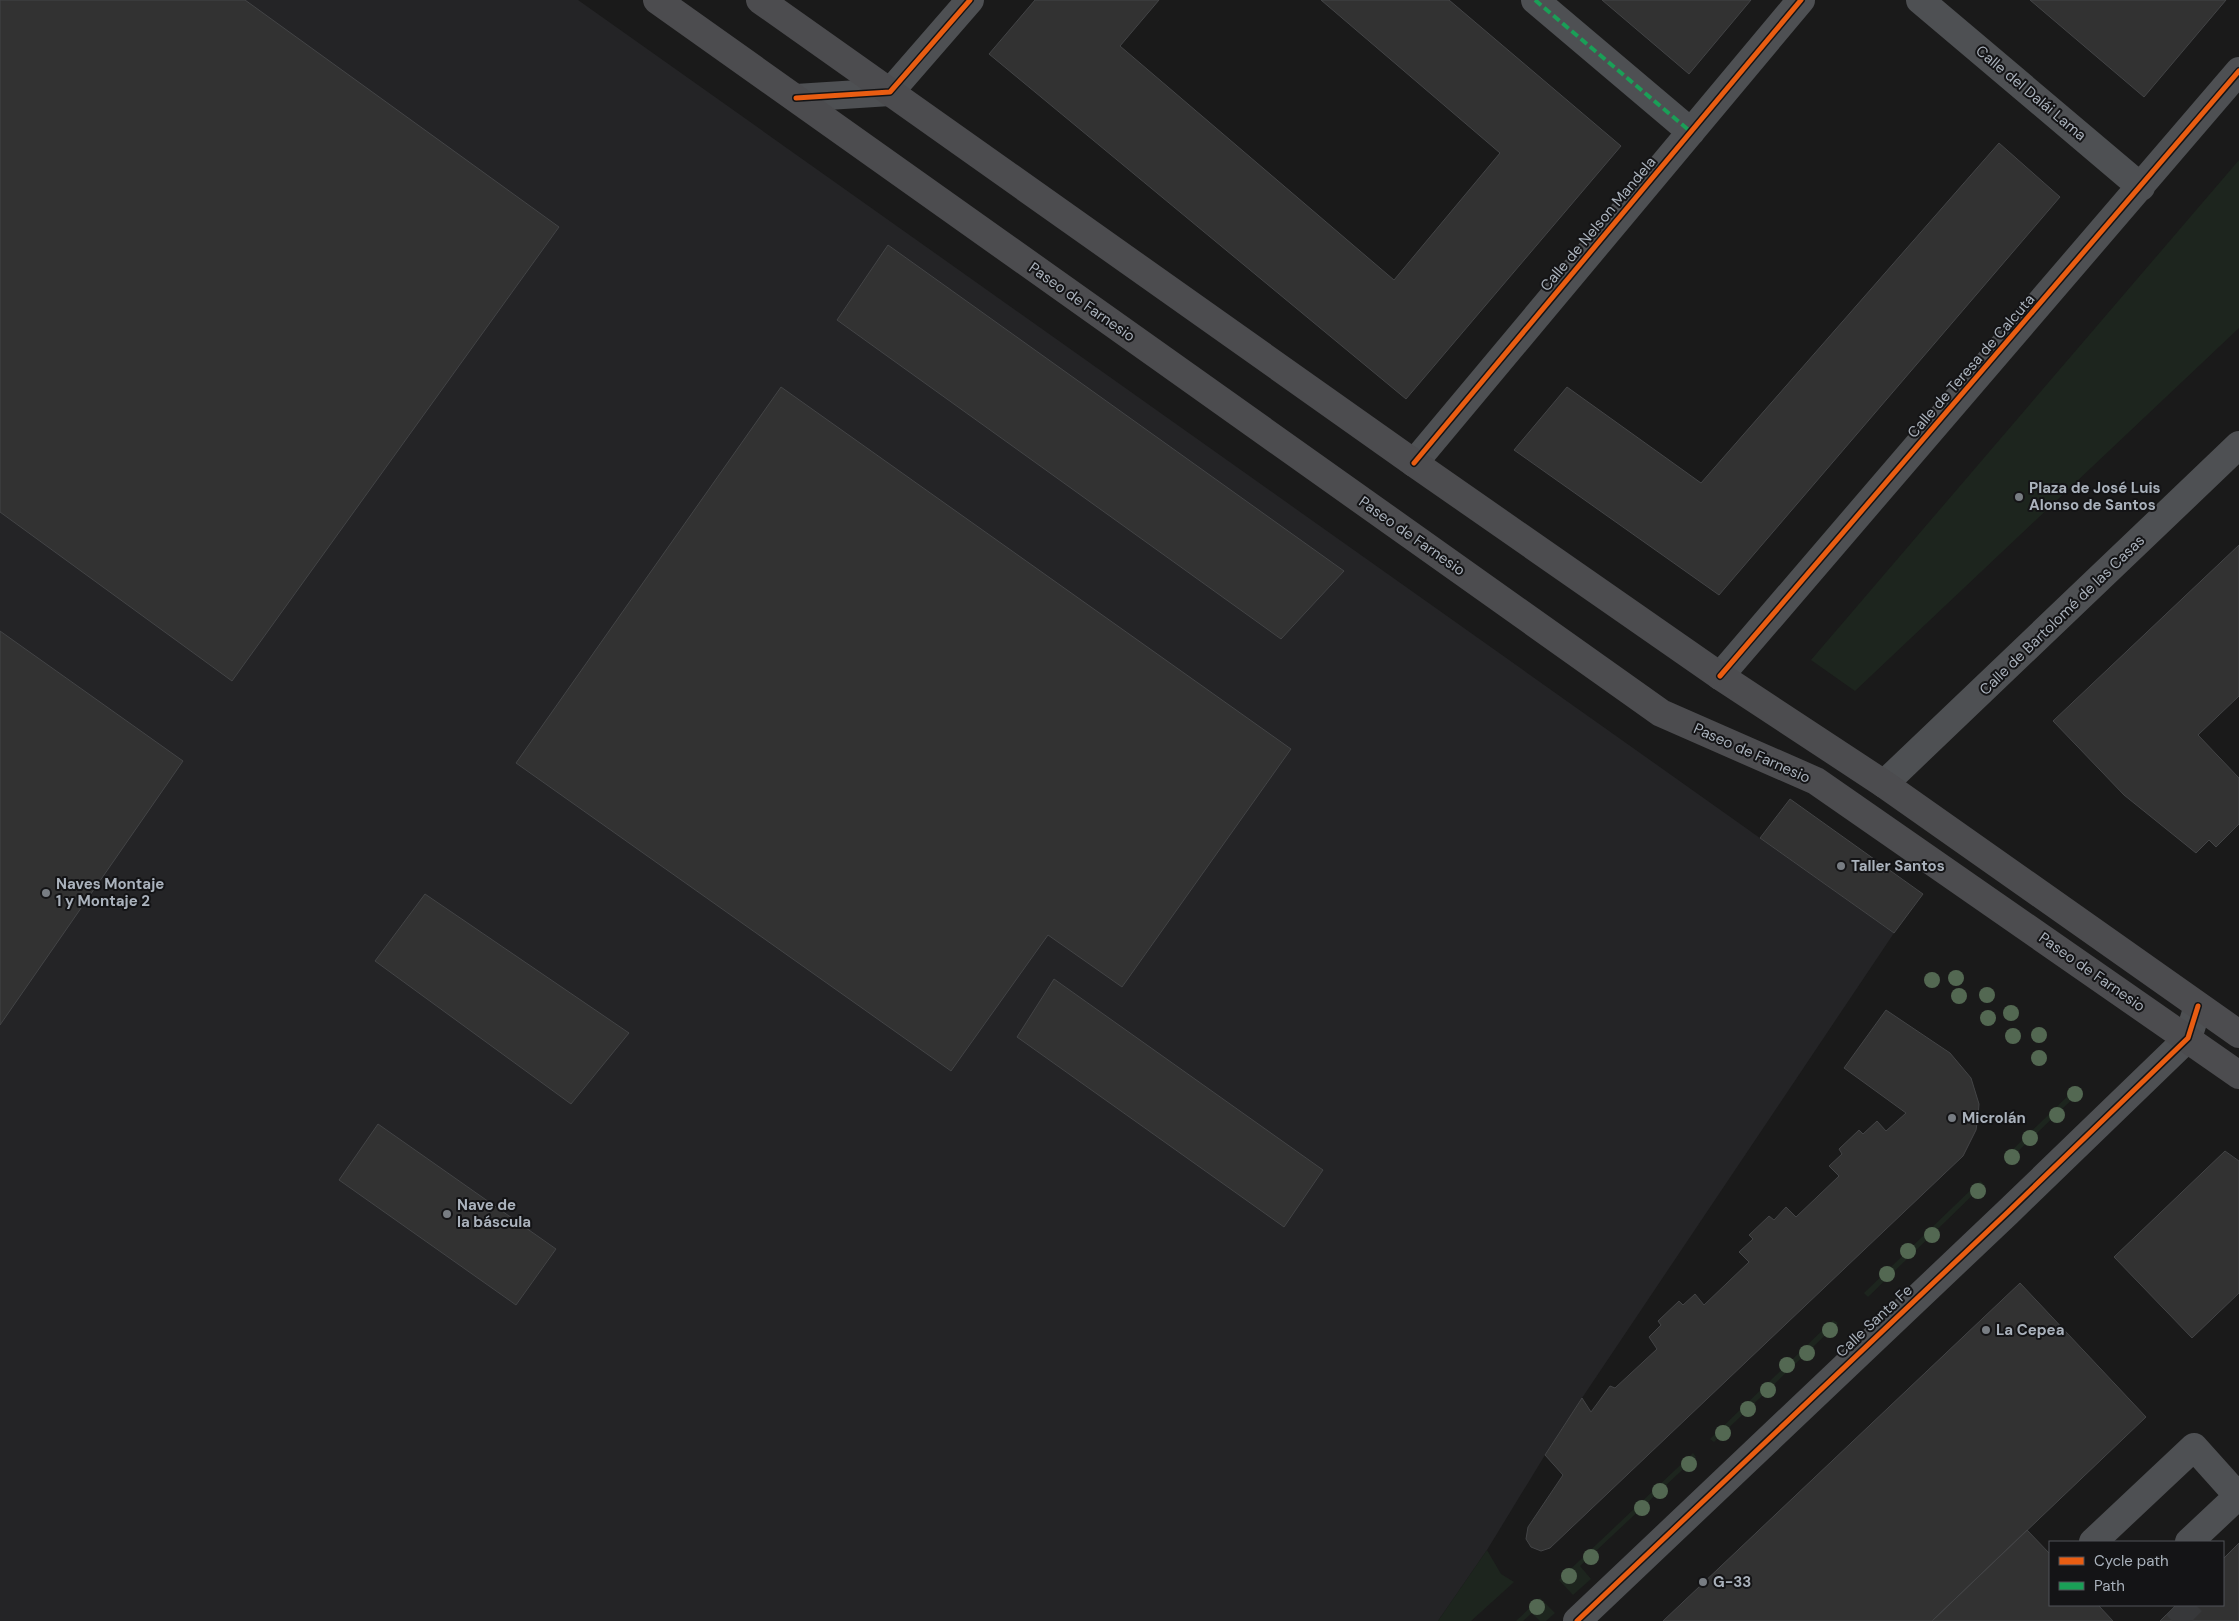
<svg xmlns="http://www.w3.org/2000/svg" width="2239" height="1621" font-family="'DM Sans',sans-serif">
  <style>
    .built { fill: #242426 }
    .green { fill: #1d251e }
    .building { fill: #323232; stroke: #434446 }
    .lines { fill: none; stroke-linecap: round; stroke-linejoin: round }
    .minor-tunnel { stroke: #37383a; stroke-width: 28; stroke-dasharray: 28 14; stroke-linecap: butt }
    .minor { stroke: #4e5053; stroke-width: 28 }
    .major { stroke: #4c4c4f; stroke-width: 28 }
    .quiet { stroke: #1a9f57; stroke-width: 4; stroke-dasharray: 8 4; stroke-linecap: butt }
    .cycleway-casing { stroke: #141416; stroke-width: 8 }
    .cycleway { stroke: #e95d12; stroke-width: 5 }
    .tree { fill: #536852 }
    .poi-dot { fill: #787d83; stroke: #141416; stroke-width: 2 }
    .labels { text-anchor: middle; stroke-width: 4; stroke-linejoin: round; paint-order: stroke }
    .street-label { font-size: 15px; fill: #aab2bc; stroke: #141416 }
    .poi-label { font-size: 15px; font-weight: bold; fill: #aab2bc; stroke: #141416; text-anchor: start }
  </style>
  <rect width="100%" height="100%" fill="#1a1a1a"/>
  <!-- built -->
  <path class="built" d="M 0,0 L 578,0 L 1894,933 L 1582,1398 L 1545,1455 L 1487,1550 L 1438,1621 L 0,1621 Z"/>
  <!-- green -->
  <path class="green" d="M 2239,160 L 2239,328 L 1855,691 L 1811,660 Z
    M 2077,1087 L 2082,1090 L 2012,1157 L 2006,1156 Z
    M 1980,1181 L 1984,1184 L 1868,1297 L 1864,1293 Z
    M 1833,1320 L 1838,1323 L 1714,1442 L 1710,1439 Z
    M 1693,1453 L 1696,1457 L 1580,1566 L 1591,1579 L 1573,1595 L 1559,1580 Z
    M 1487,1550 L 1501,1574 L 1514,1582 L 1471,1621 L 1438,1621 Z
    M 1540,1598 L 1555,1613 L 1546,1621 L 1540,1621 L 1532,1613 L 1523,1621 L 1516,1621 Z"/>
  <!-- building -->
  <path class="building" d="M 0,0 L 245,0 L 559,227 L 232,681 L 0,512 Z
    M 1035,0 L 1159,0 L 1120,46 L 1394,280 L 1500,153 L 1321,0 L 1449,0 L 1621,146 L 1406,399 L 989,54 Z
    M 1602,0 L 1751,0 L 1689,74 Z
    M 2030,0 L 2226,0 L 2144,97 Z
    M 1999,143 L 2060,197 L 1719,595 L 1514,450 L 1567,387 L 1701,483 Z
    M 888,245 L 1344,571 L 1281,639 L 837,320 Z
    M 781,387 L 1291,749 L 1122,987 L 1048,935 L 951,1071 L 516,763 Z
    M 2239,545 L 2239,696 L 2198,735 L 2239,778 L 2239,824 L 2216,847 L 2209,840 L 2196,853 L 2124,795 L 2053,721 Z
    M 0,631 L 183,761 L 0,1025 Z
    M 1790,799 L 1923,894 L 1894,933 L 1760,838 Z
    M 425,894 L 629,1033 L 571,1104 L 375,961 Z
    M 1054,979 L 1323,1170 L 1284,1227 L 1017,1037 Z
    M 1886,1010 L 1950,1053 L 1971,1078 L 1979,1104 L 1978,1117 L 1976,1130 L 1963,1156 L 1550,1548 L 1541,1551 L 1531,1547 L 1526,1539 L 1528,1527 L 1563,1475 L 1545,1455 L 1582,1398 L 1591,1412 L 1610,1386 L 1615,1388 L 1657,1349 L 1649,1337 L 1661,1325 L 1658,1321 L 1679,1301 L 1683,1305 L 1695,1294 L 1704,1305 L 1749,1262 L 1739,1252 L 1753,1239 L 1749,1235 L 1769,1216 L 1774,1220 L 1786,1207 L 1796,1217 L 1839,1176 L 1829,1166 L 1842,1154 L 1839,1149 L 1859,1130 L 1863,1134 L 1877,1121 L 1886,1131 L 1906,1113 L 1844,1068 Z
    M 378,1124 L 556,1249 L 516,1305 L 339,1180 Z
    M 2225,1151 L 2239,1161 L 2239,1293 L 2192,1338 L 2114,1257 Z
    M 2020,1283 L 2146,1417 L 1932,1621 L 1663,1621 Z
    M 2027,1530 L 2050,1554 L 2050,1605 L 2098,1605 L 2113,1621 L 1932,1621 Z
    M 2239,1543 L 2239,1621 L 2160,1621 L 2176,1605 L 2223,1605 L 2223,1559 Z"/>
  <g class="lines">
    <!-- minor-tunnel -->
    <path class="minor-tunnel" d="M 2176,1605 L 2192,1621"/>
    <!-- minor -->
    <path class="minor" d="M 1535,0 L 1691,132
      M 1920,0 L 2141,187
      M 796,98 L 890,92 L 970,0
      M 1414,463 L 1801,0
      M 1720,676 L 2239,71
      M 1884,784 L 2239,445
      M 2093,1542 L 2194,1447 L 2238,1496 L 2189,1542
      M 1577,1621 L 2008,1212 L 2188,1038 L 2198,1006"/>
    <!-- major -->
    <path class="major" d="M 657,0 L 1661,713 L 1816,781 L 2239,1075
      M 760,0 L 1414,463 L 1720,676 L 1884,784 L 2239,1034"/>
    <!-- quiet -->
    <path class="quiet" d="M 1535,0 L 1691,132"/>
    <defs>
      <path id="cycleway" d="M 796,98 L 890,92 L 970,0
        M 1414,463 L 1801,0
        M 1720,676 L 2239,71
        M 1577,1621 L 2008,1212 L 2188,1038 L 2198,1006"/>
    </defs>
    <!-- cycleway casing -->
    <use href="#cycleway" class="cycleway-casing"/>
    <!-- cycleway -->
    <use href="#cycleway" class="cycleway"/>
  </g>
  <!-- trees -->
  <g class="tree">
    <circle cx="1956" cy="978" r="8"/>
    <circle cx="1932" cy="980" r="8"/>
    <circle cx="1987" cy="995" r="8"/>
    <circle cx="1959" cy="996" r="8"/>
    <circle cx="2011" cy="1013" r="8"/>
    <circle cx="1988" cy="1018" r="8"/>
    <circle cx="2039" cy="1035" r="8"/>
    <circle cx="2013" cy="1036" r="8"/>
    <circle cx="2039" cy="1058" r="8"/>
    <circle cx="2075" cy="1094" r="8"/>
    <circle cx="2057" cy="1115" r="8"/>
    <circle cx="2030" cy="1138" r="8"/>
    <circle cx="2012" cy="1157" r="8"/>
    <circle cx="1978" cy="1191" r="8"/>
    <circle cx="1932" cy="1235" r="8"/>
    <circle cx="1908" cy="1251" r="8"/>
    <circle cx="1887" cy="1274" r="8"/>
    <circle cx="1830" cy="1330" r="8"/>
    <circle cx="1807" cy="1353" r="8"/>
    <circle cx="1787" cy="1365" r="8"/>
    <circle cx="1768" cy="1390" r="8"/>
    <circle cx="1748" cy="1409" r="8"/>
    <circle cx="1723" cy="1433" r="8"/>
    <circle cx="1689" cy="1464" r="8"/>
    <circle cx="1660" cy="1491" r="8"/>
    <circle cx="1642" cy="1508" r="8"/>
    <circle cx="1591" cy="1557" r="8"/>
    <circle cx="1569" cy="1576" r="8"/>
    <circle cx="1537" cy="1607" r="8"/>
  </g>
  <!-- markers -->
  <g class="poi-dot">
    <circle cx="2019" cy="497" r="5"/>
    <circle cx="1841" cy="866" r="5"/>
    <circle cx="46" cy="893" r="5"/>
    <circle cx="1952" cy="1118" r="5"/>
    <circle cx="447" cy="1214" r="5"/>
    <circle cx="1986" cy="1330" r="5"/>
    <circle cx="1703" cy="1582" r="5"/>
  </g>
  <g class="labels">
    <!-- street labels -->
    <g class="street-label">
      <text transform="translate(2031 93) rotate(40)" y="5">Calle del Dalái Lama</text>
      <text transform="translate(1598 224) rotate(-50)" y="5">Calle de Nelson Mandela</text>
      <text transform="translate(1082 302) rotate(35)" y="5">Paseo de Farnesio</text>
      <text transform="translate(1971 366) rotate(-49)" y="5">Calle de Teresa de Calcuta</text>
      <text transform="translate(1412 536) rotate(35)" y="5">Paseo de Farnesio</text>
      <text transform="translate(2062 615) rotate(-44)" y="5">Calle de Bartolomé de las Casas</text>
      <text transform="translate(1752 753) rotate(24)" y="5">Paseo de Farnesio</text>
      <text transform="translate(2092 972) rotate(35)" y="5">Paseo de Farnesio</text>
      <text transform="translate(1874 1321) rotate(-43)" y="5">Calle Santa Fe</text>
    </g>
    <!-- poi labels -->
    <g class="poi-label">
      <text x="2029" y="493">Plaza de José Luis<tspan x="2029" dy="17">Alonso de Santos</tspan></text>
      <text x="1851" y="871">Taller Santos</text>
      <text x="56" y="889">Naves Montaje<tspan x="56" dy="17">1 y Montaje 2</tspan></text>
      <text x="1962" y="1123">Microlán</text>
      <text x="457" y="1210">Nave de<tspan x="457" dy="17">la báscula</tspan></text>
      <text x="1996" y="1335">La Cepea</text>
      <text x="1713" y="1587">G-33</text>
    </g>
  </g>
  <!-- legend -->
  <rect x="2049" y="1541" width="175" height="65" fill="#141416" stroke="#505358"/>
  <rect x="2059" y="1557" width="25" height="8" fill="#e95d12" stroke="#505358"/>
  <text x="2094" y="1566" font-size="15" fill="#aab2bc">Cycle path</text>
  <rect x="2059" y="1582" width="25" height="8" fill="#1a9f57" stroke="#505358"/>
  <text x="2094" y="1591" font-size="15" fill="#aab2bc">Path</text>
</svg>
